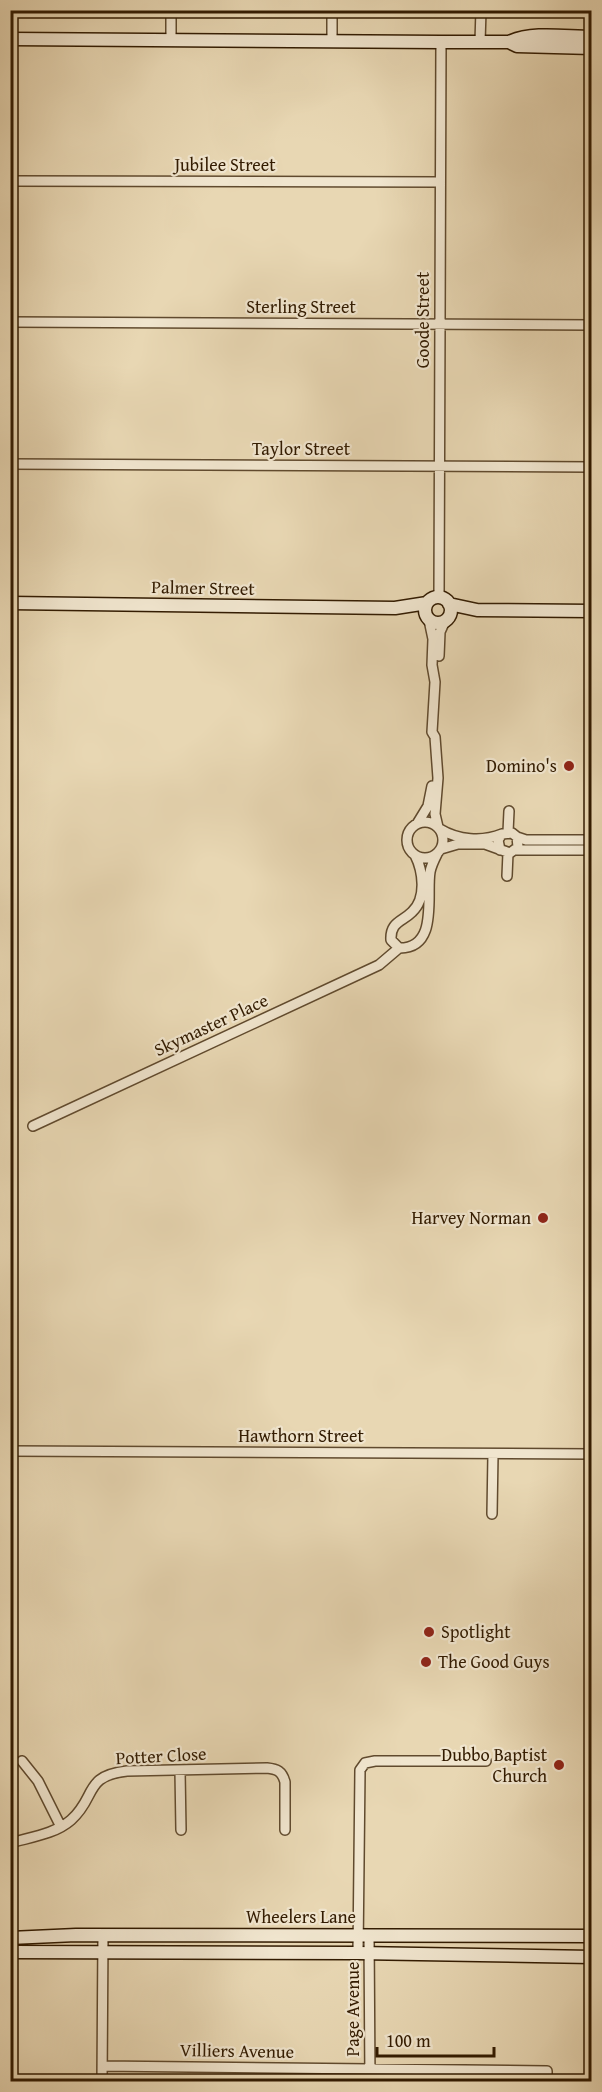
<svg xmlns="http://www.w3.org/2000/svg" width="602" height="2092" font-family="'Gentium Book Plus',serif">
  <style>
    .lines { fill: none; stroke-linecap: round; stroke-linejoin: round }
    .street-casing { stroke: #604a2e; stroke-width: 12 }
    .secondary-casing { stroke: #321b01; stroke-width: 15 }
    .street { stroke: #f0e5ce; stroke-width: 9 }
    .secondary { stroke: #f0e5ce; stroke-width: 12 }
    .poi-dot { fill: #8f2418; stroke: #f0e5ce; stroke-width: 2 }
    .labels { text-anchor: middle; stroke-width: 4.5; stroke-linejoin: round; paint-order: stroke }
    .street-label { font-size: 18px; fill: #321b01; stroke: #f0e5ce }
    .poi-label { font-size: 18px; fill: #321b01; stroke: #f0e5ce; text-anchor: end }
  </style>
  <rect width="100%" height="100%" fill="#e8d7b3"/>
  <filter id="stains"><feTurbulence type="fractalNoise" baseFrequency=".00333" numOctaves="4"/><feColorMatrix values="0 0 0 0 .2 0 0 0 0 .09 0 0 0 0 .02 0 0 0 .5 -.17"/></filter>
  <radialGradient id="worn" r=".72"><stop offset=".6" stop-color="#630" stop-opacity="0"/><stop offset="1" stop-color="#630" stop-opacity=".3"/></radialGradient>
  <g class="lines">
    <defs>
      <path id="street" d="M 171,40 L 171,10
        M 332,40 L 332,10
        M 480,42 L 481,10
        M 10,181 L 440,182
        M 10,322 L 592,325
        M 10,464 L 592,467
        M 439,598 L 441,42
        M 429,620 L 433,639 L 432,665 L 435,682 L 432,732 L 435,737 L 438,778 L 435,814 L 438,827
        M 439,656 L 440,632 L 445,621
        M407 840a18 18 0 1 1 36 0a18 18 0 1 1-36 0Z
        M 417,824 L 428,806 L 432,786
        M 440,829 C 458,840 482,842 502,834
        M 508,832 L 509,811
        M 517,837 L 526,840 L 592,840
        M 441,849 L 458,844 L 485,844 L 510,853 L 518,847 L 517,837 L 512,833 L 502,834 L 498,840 L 500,850
        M 516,850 L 592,850
        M 415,855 C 423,871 427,898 412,912 C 402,922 390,922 391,940 L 399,948 C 439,949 426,895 430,872 C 431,866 434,860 437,854
        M 507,876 L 508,853
        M 33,1126 L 379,965 L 399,948
        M 10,1451 L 592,1454
        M 492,1514 L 493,1454
        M 22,1761 L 38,1781 L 61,1827
        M 180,1771 L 181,1830
        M 10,1843 C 31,1837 55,1834 71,1820 C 97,1797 83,1776 127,1771 L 267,1768 C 277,1769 282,1771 285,1782 L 285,1830
        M 369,1935 L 370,2082
        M 358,1953 L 360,1770 L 365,1763 L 375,1761 L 486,1761
        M 102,2066 L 547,2071 L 547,2082
        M 102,2082 L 103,1935"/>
      <path id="secondary" d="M 10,39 L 441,42 L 509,42 C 533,31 566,37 592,37
        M 509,42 L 517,46 L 592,48
        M425 610a13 13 0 1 1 26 0a13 13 0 1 1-26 0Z
        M 10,603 L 395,608 L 427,603
        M 449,604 L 477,610 L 592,611
        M 10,1938 L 76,1935 L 592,1936
        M 10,1952 L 358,1953 L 592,1957"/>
    </defs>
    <!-- street casing -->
    <use href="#street" class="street-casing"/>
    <!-- secondary casing -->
    <use href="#secondary" class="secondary-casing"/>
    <!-- street -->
    <use href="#street" class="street"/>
    <!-- secondary -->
    <use href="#secondary" class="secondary"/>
  </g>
  <!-- markers -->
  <g class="poi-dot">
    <circle cx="569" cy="766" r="6"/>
    <circle cx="543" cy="1218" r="6"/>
    <circle cx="429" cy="1632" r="6"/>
    <circle cx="426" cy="1662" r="6"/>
    <circle cx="559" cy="1765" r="6"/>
  </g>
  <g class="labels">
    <!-- street labels -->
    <g class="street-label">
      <text x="225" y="171">Jubilee Street</text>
      <text x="301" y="313">Sterling Street</text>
      <text transform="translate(423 320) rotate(-90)" y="6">Goode Street</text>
      <text x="301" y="455">Taylor Street</text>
      <text transform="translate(203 588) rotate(1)" y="6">Palmer Street</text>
      <text transform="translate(211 1025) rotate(-25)" y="6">Skymaster Place</text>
      <text x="301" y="1442">Hawthorn Street</text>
      <text transform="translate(161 1756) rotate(-3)" y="6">Potter Close</text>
      <text x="301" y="1923">Wheelers Lane</text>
      <text transform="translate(353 2009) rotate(-90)" y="6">Page Avenue</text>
      <text transform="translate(237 2051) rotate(1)" y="6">Villiers Avenue</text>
    </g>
    <!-- poi labels -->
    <g class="poi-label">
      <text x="557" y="772">Domino's</text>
      <text x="531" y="1224">Harvey Norman</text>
      <text x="441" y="1638" text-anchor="start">Spotlight</text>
      <text x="438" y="1668" text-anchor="start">The Good Guys</text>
      <text x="547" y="1761">Dubbo Baptist<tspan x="547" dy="21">Church</tspan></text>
    </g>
  </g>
  <!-- margin -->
  <rect width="602" height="2092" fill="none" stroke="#e8d7b3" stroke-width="36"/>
  <rect x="12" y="12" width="578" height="2068" fill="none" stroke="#321b01" stroke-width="3"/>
  <rect x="18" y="18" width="566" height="2056" fill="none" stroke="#321b01" stroke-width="1.5"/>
  <!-- scale -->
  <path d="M377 2047v9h117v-9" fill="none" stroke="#321b01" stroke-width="3"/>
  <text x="386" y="2047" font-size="18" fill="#321b01" stroke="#f0e5ce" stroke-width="4.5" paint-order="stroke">100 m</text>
  <rect width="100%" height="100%" filter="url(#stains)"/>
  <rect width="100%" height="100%" fill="url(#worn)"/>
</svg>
